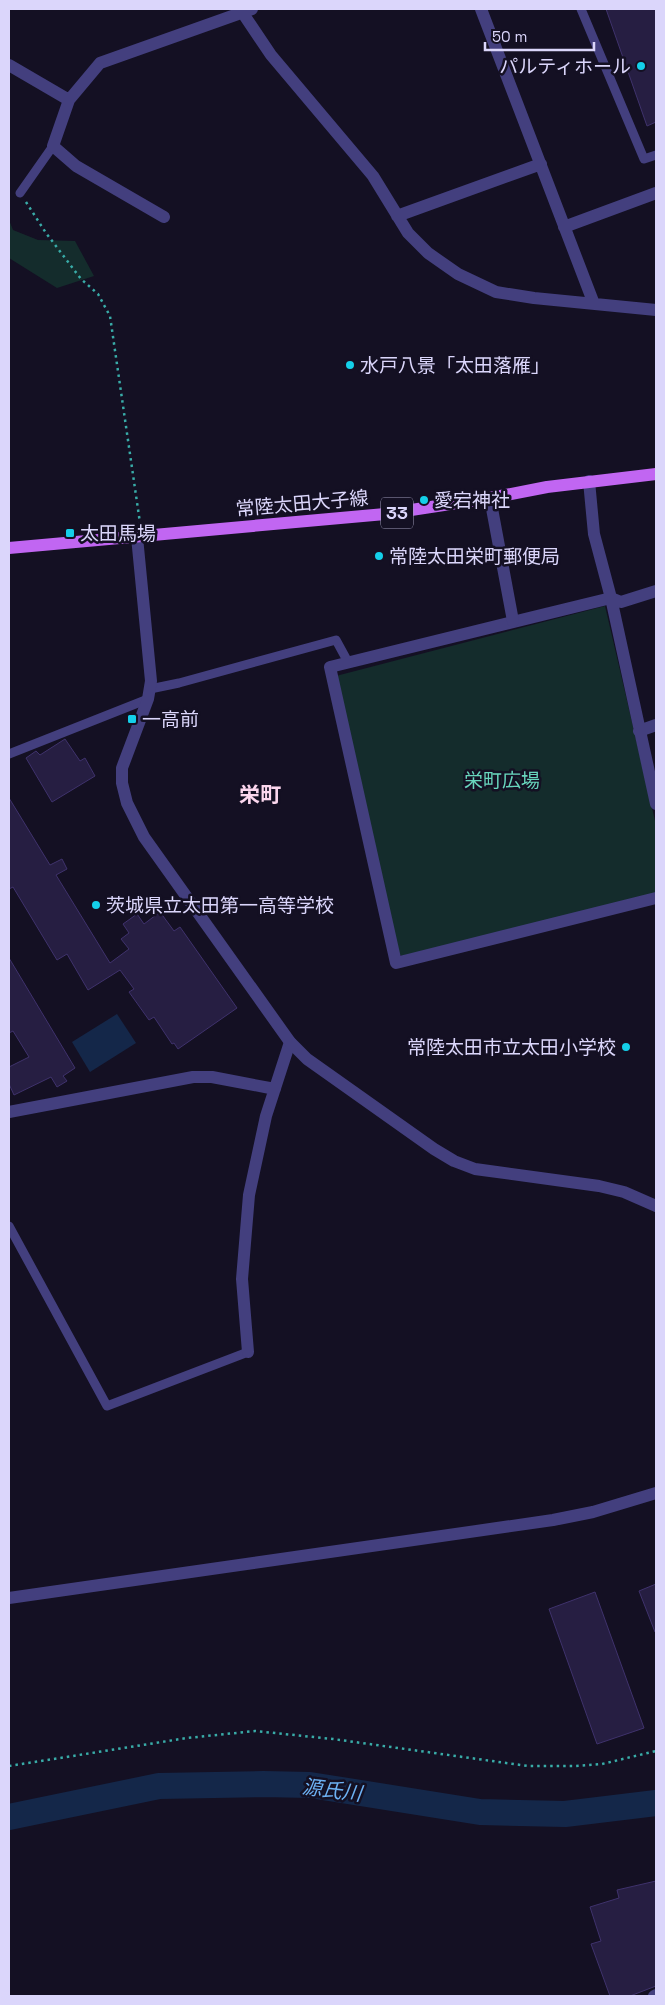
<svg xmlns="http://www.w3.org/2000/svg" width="665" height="2005" font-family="'Space Grotesk','Noto Sans JP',sans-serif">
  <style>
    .green { fill: #142c2c }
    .water { fill: #142749 }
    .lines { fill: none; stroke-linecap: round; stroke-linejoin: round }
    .river { stroke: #142749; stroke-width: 26 }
    .building { fill: #261e42; stroke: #3f326c }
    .path { stroke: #39aca8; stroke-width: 2.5; stroke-dasharray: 2.5 4; stroke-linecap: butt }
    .service { stroke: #433f7e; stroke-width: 9 }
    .minor { stroke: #433f7e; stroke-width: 12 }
    .tertiary { stroke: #433f7e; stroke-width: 12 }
    .primary { stroke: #c166f2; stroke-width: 12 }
    .poi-dot { fill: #14cfe9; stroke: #141023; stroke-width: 2 }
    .labels { text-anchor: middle; stroke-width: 5; stroke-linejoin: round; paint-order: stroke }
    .shield { fill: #141023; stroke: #9f9bba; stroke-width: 1 }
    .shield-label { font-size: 18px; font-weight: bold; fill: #dbd6fb }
    .poi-label { font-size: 19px; fill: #dbd6fb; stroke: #141023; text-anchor: start }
    .street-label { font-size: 19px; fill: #dbd6fb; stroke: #141023 }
    .park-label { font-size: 19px; fill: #68d5bd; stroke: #141023 }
    .water-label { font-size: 20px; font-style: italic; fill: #6db1f3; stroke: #141023 }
    .quarter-label { font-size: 21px; font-weight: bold; fill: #fcd7ee; stroke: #141023 }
  </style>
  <rect width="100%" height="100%" fill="#141023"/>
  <!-- green -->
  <path class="green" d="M 9,220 L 13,230 L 38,240 L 75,241 L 94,276 L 57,288 L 9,258 Z
    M 605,606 L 656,825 L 656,894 L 403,957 L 398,953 L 336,676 Z"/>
  <!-- water -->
  <path class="water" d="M 117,1014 L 136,1043 L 90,1072 L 72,1042 Z"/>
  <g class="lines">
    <!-- river -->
    <path class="river" d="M 9,1817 L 159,1786 L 263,1784 L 310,1785 L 480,1812 L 565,1814 L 656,1803"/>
  </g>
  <!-- building -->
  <path class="building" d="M 606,9 L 656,9 L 656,122 L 647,126 Z
    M 65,739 L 80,761 L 85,758 L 95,776 L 52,802 L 26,758 L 36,751 L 40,755 Z
    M 9,798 L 50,865 L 62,859 L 67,869 L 56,875 L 110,963 L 129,949 L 121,939 L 129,933 L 123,924 L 137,914 L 144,924 L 160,912 L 174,931 L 180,927 L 237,1008 L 178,1049 L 174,1043 L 172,1044 L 154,1017 L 149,1020 L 129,992 L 134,989 L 120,970 L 88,990 L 67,954 L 57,960 L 13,887 L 9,889 Z
    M 9,958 L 75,1068 L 63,1076 L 67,1081 L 57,1087 L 51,1077 L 14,1095 L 9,1084 L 9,1067 L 29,1057 L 13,1031 L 9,1033 Z
    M 656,1584 L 656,1632 L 655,1632 L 639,1591 Z
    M 595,1592 L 644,1728 L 597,1744 L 549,1609 Z
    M 656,1881 L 656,1986 L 630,1996 L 610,1996 L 591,1944 L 601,1941 L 590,1907 L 619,1898 L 617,1890 Z"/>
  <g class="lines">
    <!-- path -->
    <path class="path" d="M 26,202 L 46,233 L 81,279 L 98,294 L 110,316 L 140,523
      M 9,1766 L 187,1738 L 255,1731 L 333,1739 L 528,1766 L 575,1766 L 602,1764 L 656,1751"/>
    <!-- service -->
    <path class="service" d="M 581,9 L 644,159 L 656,155
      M 20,193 L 53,146
      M 150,689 L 179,683 L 336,640 L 348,662
      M 9,754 L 148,699
      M 9,1226 L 107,1406 L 248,1352"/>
    <!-- minor -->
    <path class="minor" d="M 240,9 L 271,55 L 373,176 L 408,233 L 428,253 L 458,274 L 496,292 L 534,298 L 656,310
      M 481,9 L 594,304
      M 9,65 L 69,100
      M 397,216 L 541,164
      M 164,217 L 76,166 L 53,146 L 69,100 L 100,63 L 252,9
      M 564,227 L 656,193
      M 589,481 L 594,534 L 611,598 L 656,804
      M 656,591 L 621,602 L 611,598 L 330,667 L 396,963 L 656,898
      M 639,731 L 656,725
      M 9,1112 L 193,1077 L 212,1077 L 275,1089
      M 248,1352 L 242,1279 L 249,1195 L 266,1116 L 290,1042
      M 654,1996 L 656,1995"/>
    <!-- tertiary -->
    <path class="tertiary" d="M 490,498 L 513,621
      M 137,537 L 151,681 L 148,699 L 122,768 L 122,783 L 127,803 L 144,837 L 290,1042 L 307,1059 L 434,1149 L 454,1161 L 475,1169 L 599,1186 L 624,1192 L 656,1206
      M 9,1598 L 553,1520 L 593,1512 L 656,1493"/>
    <!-- primary -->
    <path class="primary" d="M 9,548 L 385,514 L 490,498 L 547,487 L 656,474"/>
  </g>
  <!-- markers -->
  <g class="poi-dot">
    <circle cx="641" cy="66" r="5"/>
    <circle cx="350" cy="365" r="5"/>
    <circle cx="424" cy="500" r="5"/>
    <rect x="65" y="528" width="10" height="10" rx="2.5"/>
    <circle cx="379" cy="556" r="5"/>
    <rect x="127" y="714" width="10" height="10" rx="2.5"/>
    <circle cx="96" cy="905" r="5"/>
    <circle cx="626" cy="1047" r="5"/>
  </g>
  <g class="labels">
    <!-- shield labels -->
    <rect class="shield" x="381" y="497.5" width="32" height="31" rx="4"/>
    <g class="shield-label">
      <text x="397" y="519">33</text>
    </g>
    <!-- poi labels -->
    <g class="poi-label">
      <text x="631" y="73" text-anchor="end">パルティホール</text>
      <text x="360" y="372">水戸八景「太田落雁」</text>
      <text x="434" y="507">愛宕神社</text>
      <text x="80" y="540">太田馬場</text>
      <text x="389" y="563">常陸太田栄町郵便局</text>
      <text x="142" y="726">一高前</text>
      <text x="106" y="912">茨城県立太田第一高等学校</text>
      <text x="616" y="1054" text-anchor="end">常陸太田市立太田小学校</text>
    </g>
    <!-- street labels -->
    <g class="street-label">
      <text transform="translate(302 503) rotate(-5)" y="7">常陸太田大子線</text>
    </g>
    <!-- park labels -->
    <g class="park-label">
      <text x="502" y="787">栄町広場</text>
    </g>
    <!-- water labels -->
    <g class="water-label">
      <text transform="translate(332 1790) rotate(7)" y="7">源氏川</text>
    </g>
    <!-- quarter labels -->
    <g class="quarter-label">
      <text x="260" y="802">栄町</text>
    </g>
  </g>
  <!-- border -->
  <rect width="665" height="2005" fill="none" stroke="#dbd6fb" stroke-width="20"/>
  <!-- scale -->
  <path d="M485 42v8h109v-8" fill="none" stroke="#dbd6fb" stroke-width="2.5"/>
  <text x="492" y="42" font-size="15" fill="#dbd6fb" stroke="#141023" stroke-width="4" paint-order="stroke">50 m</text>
</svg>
